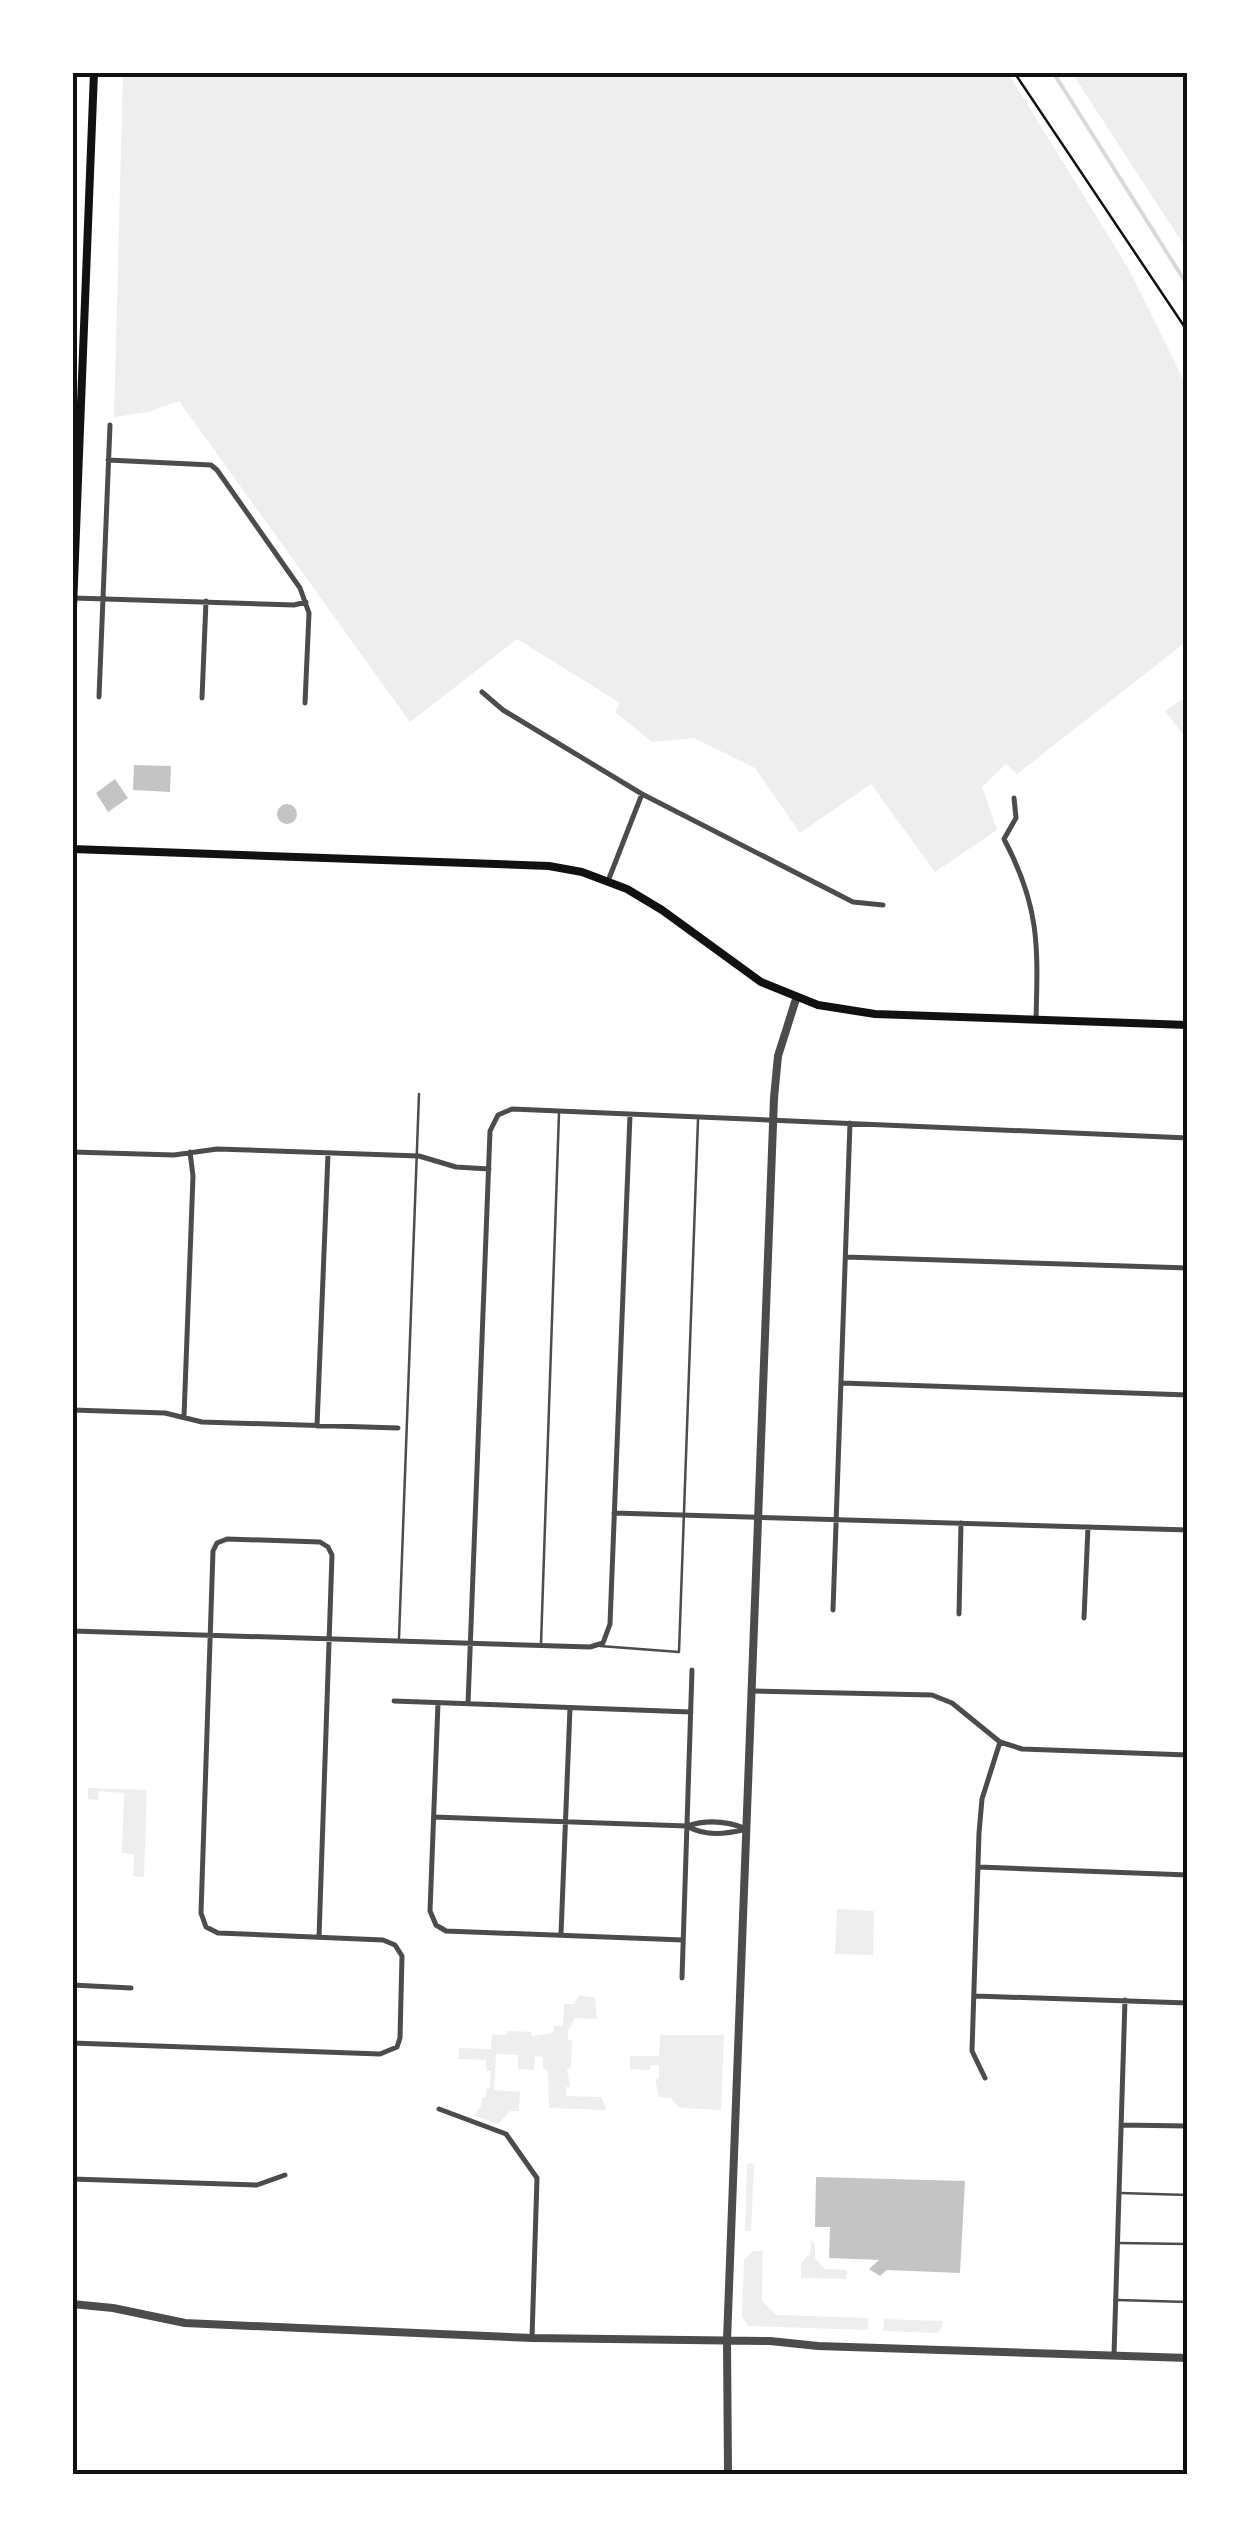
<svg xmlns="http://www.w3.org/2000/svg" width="1260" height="2547" font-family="Figtree,sans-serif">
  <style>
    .green { fill: #eee }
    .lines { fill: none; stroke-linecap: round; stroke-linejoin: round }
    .stream { stroke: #d9d9d9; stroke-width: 4 }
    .building { fill: #c4c4c4 }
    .path { stroke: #111; stroke-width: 2.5 }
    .service { stroke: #4c4c4c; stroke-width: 2.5 }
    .minor { stroke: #4c4c4c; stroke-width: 5 }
    .tertiary { stroke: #4c4c4c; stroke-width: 8 }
    .secondary { stroke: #111; stroke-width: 8 }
    .neatline { fill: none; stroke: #111; stroke-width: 4 }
  </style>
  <rect width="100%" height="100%" fill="#fff"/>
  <!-- green -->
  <path class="green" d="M 123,73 L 1008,73 L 1127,266 L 1187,387 L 1187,641 L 1017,774 L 1006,764 L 982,787 L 997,830 L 935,872 L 871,784 L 800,833 L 755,768 L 694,738 L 652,742 L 615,712 L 620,703 L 517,639 L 410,722 L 179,401 L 148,412 L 114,417 Z
    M 1072,73 L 1187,73 L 1187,250 Z
    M 1187,696 L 1187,740 L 1165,711 Z
    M 88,1788 L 147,1790 L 144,1877 L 133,1876 L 134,1854 L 122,1853 L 124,1793 L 99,1791 L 98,1800 L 88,1799 Z
    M 837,1909 L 874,1911 L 873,1955 L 835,1954 Z
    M 579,1995 L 595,1998 L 597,2019 L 575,2018 L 568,2031 L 568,2040 L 572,2041 L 571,2068 L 567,2069 L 570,2087 L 566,2087 L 566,2096 L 602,2097 L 606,2110 L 549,2108 L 548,2072 L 543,2067 L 543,2057 L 535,2056 L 534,2070 L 518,2069 L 518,2055 L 496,2054 L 494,2090 L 520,2092 L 519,2111 L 510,2111 L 498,2124 L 474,2115 L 481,2106 L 482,2098 L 486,2097 L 486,2089 L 490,2088 L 491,2071 L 487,2071 L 486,2060 L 458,2059 L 459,2048 L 491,2049 L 492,2034 L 506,2035 L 507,2031 L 531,2032 L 532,2036 L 553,2033 L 554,2026 L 563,2026 L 564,2004 L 574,2004 Z
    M 660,2035 L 724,2035 L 721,2110 L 680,2108 L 671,2098 L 659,2097 L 655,2079 L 659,2078 L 659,2065 L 651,2065 L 650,2070 L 630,2069 L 630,2056 L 659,2056 Z
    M 751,2163 L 754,2166 L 751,2231 L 745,2231 L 747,2164 Z
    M 811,2240 L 815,2244 L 815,2258 L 825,2269 L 847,2270 L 846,2279 L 801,2278 L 801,2263 L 810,2254 Z
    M 753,2251 L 763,2251 L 762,2301 L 776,2315 L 868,2318 L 868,2330 L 748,2326 L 742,2316 L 744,2260 Z
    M 884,2319 L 942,2321 L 942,2328 L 937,2333 L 883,2331 Z"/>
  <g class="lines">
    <!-- stream -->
    <path class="stream" d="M 1053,72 L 1188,286"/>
  </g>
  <!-- building -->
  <path class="building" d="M 134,765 L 171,766 L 170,792 L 133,790 Z
    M 115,779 L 128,798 L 108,812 L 96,793 Z
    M277 814a10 10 0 1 1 20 0a10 10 0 1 1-20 0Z
    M 816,2177 L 965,2181 L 960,2273 L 887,2270 L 880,2276 L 869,2269 L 879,2260 L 829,2258 L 830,2227 L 815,2227 Z"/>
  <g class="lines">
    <!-- path -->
    <path class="path" d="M 1014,72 L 1188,332"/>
    <!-- service -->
    <path class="service" d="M 399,1638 L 419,1094
      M 541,1644 L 559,1113
      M 600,1646 L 679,1652 L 698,1120
      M 1120,2193 L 1188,2195
      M 1118,2243 L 1188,2244
      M 1117,2300 L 1188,2302"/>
    <!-- minor -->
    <path class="minor" d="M 108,460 L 211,465 L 217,470 L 300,588 L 309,613 L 305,703
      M 74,598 L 294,605 L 306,602
      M 482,692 L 503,710 L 642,794 L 853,902 L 883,905
      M 99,697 L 110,425
      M 202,698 L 206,601
      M 1014,798 L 1016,818 L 1004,839 C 1040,907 1038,946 1036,1020
      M 608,881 L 642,794
      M 72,1152 L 174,1155 L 217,1149 L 419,1156 L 456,1167 L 489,1169
      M 846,1257 L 1188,1268
      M 841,1383 L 1188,1395
      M 72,1410 L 165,1413 L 202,1422 L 398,1428
      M 184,1417 L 193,1176 L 190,1152
      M 317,1426 L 328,1154
      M 614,1513 L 1188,1530
      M 833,1610 L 850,1123
      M 959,1614 L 961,1523
      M 1084,1618 L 1088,1527
      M 72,1631 L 590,1647 L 603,1643 L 610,1624 L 630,1115
      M 752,1691 L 932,1695 L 952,1703 L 1000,1742 L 1022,1749 L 1188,1755
      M 394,1701 L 691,1712
      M 438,1703 L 430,1911 L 436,1925 L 446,1931 L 683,1940
      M 468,1704 L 490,1131 L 498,1115 L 512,1109 L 1188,1138
      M 434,1817 L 687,1826 C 708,1819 727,1821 747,1829
      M 687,1826 C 706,1837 726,1834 747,1829
      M 979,1867 L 1188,1875
      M 561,1934 L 570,1708
      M 682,1978 L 692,1670
      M 72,1985 L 131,1988
      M 975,1996 L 1188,2003
      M 72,2043 L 380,2054 L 397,2047 L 400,2038 L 402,1956 L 395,1945 L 383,1940 L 218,1933 L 206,1927 L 201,1913 L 213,1551 L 217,1543 L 227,1539 L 320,1542 L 328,1547 L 332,1555 L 319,1937
      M 985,2078 L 972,2051 L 979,1833 L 982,1799 L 1000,1742
      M 439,2109 L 506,2134 L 537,2178 L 532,2338
      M 1121,2125 L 1188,2126
      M 72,2179 L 257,2185 L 285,2175
      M 1114,2355 L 1125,2000"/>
    <!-- tertiary -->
    <path class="tertiary" d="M 72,2304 L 113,2308 L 185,2323 L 229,2325 L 532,2338 L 770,2341 L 818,2346 L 1188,2358
      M 728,2474 L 727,2340 L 774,1098 L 778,1056 L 796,999"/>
    <!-- secondary -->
    <path class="secondary" d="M 72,633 L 94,72
      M 72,849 L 549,866 L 582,872 L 627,889 L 662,910 L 761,982 L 818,1005 L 875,1014 L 1188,1025"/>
  </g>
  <!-- border -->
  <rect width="1260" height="2547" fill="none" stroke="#ffffff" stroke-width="150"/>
  <rect x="75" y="75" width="1110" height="2397" class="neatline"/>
</svg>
